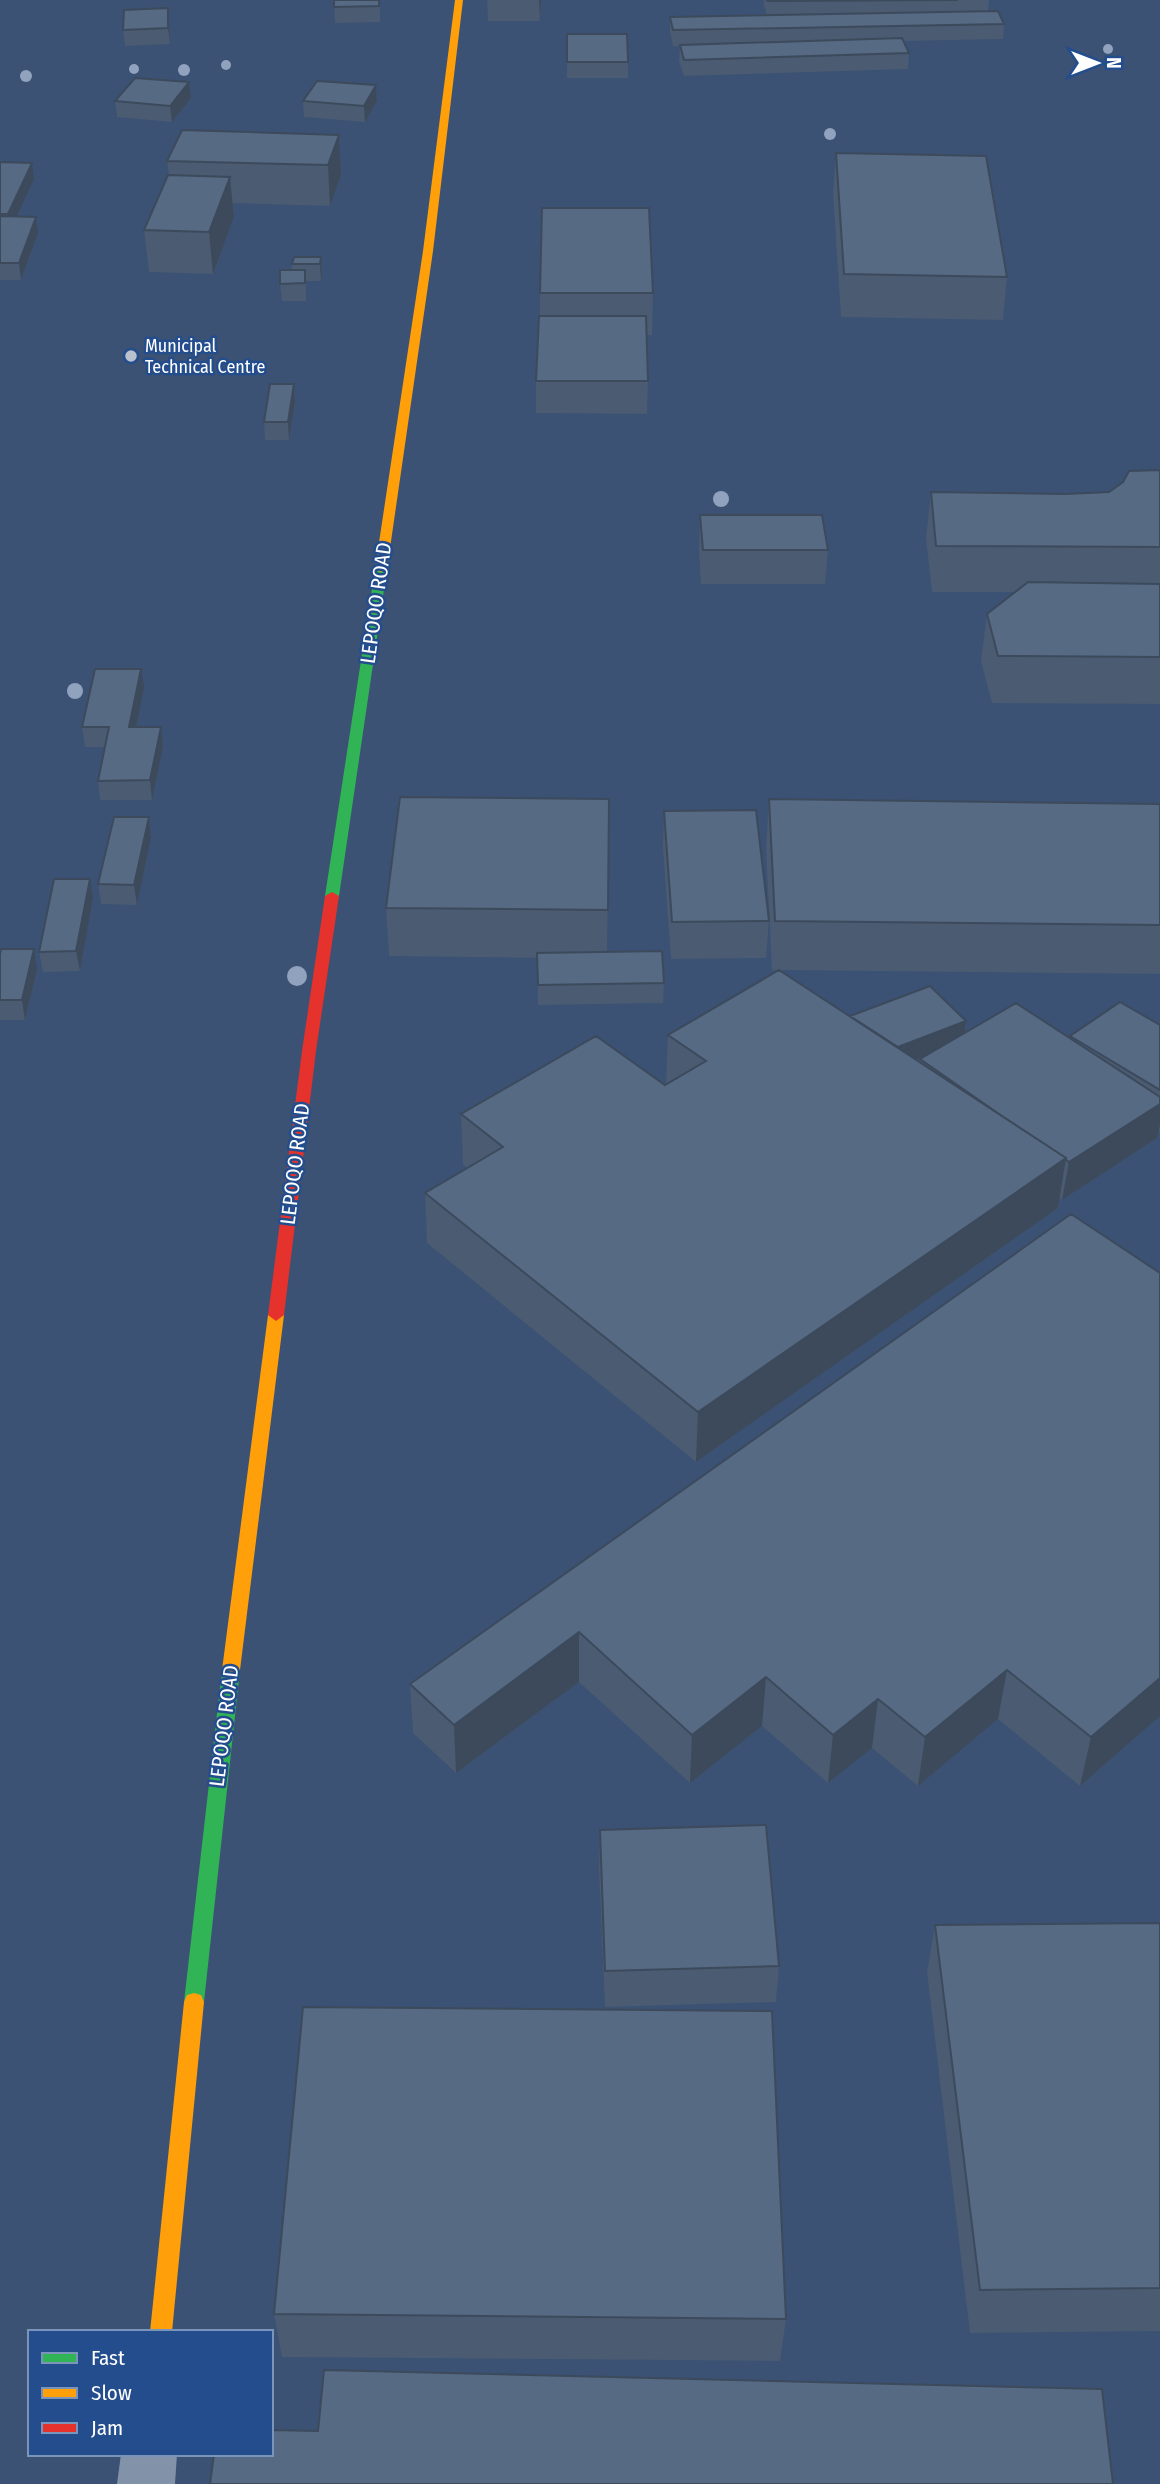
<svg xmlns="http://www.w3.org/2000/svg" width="1160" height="2484" font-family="'Fira Sans Condensed',sans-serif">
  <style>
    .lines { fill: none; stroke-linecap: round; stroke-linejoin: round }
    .street { fill: #8292a8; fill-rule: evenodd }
    .fast { fill: #30b455; fill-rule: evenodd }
    .slow { fill: #ff9f0a; fill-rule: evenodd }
    .jam { fill: #e5322d; fill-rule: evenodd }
    .tree { fill: #90a2bd }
    .wall { fill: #4a5b72 }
    .shaded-wall { fill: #3c4a5c }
    .building { fill: #566a84; stroke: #3c4a5c; stroke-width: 2 }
    .poi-dot { fill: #bac2ce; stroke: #234d8c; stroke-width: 2.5 }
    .labels { text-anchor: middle; stroke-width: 5; stroke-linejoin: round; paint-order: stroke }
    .far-poi-label { font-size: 18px; fill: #fff; stroke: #234d8c; text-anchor: start }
    .street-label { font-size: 21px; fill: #fff; stroke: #234d8c }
  </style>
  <rect width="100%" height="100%" fill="#3b5274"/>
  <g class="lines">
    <!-- street -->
    <path class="street" d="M 121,2454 L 177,2454 L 175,2484 L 117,2484 Z"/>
    <!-- fast -->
    <path class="fast" d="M 381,566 L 387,569 L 339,896 L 332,900 L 325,896 L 375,569 Z
      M 231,1663 L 237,1665 L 240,1670 L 204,2002 L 201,2009 L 194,2011 L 187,2009 L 184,2002 L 222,1670 L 225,1665 Z"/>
    <!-- slow -->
    <path class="slow" d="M 455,0 L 463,0 L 433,251 L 387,569 L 381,572 L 375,569 L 423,251 Z
      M 276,1309 L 284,1315 L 240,1670 L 237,1675 L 231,1677 L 225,1675 L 222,1670 L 268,1315 Z
      M 194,1993 L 201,1995 L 204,2002 L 172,2332 L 150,2332 L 184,2002 L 187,1995 Z"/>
    <!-- jam -->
    <path class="jam" d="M 332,892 L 339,896 L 316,1051 L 284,1315 L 276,1321 L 268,1315 L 302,1051 L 325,896 Z"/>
  </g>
  <!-- trees -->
  <g class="tree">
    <circle cx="1108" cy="49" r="5"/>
    <circle cx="226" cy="65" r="5"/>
    <circle cx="134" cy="69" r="5"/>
    <circle cx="184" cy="70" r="6"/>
    <circle cx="26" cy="76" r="6"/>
    <circle cx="830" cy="134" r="6"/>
    <circle cx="721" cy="499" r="8"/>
    <circle cx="75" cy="691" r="8"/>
    <circle cx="297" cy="976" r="10"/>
  </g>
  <!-- wall -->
  <path class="wall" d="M 334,0 L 380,0 L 380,22 L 335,23 Z
    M 487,0 L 541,0 L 540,21 L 488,21 Z
    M 764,0 L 989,0 L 988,11 L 1004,24 L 1003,39 L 904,41 L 909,53 L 908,69 L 684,76 L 679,61 L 680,46 L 673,46 L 670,32 L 670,17 L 767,15 L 764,5 Z
    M 168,8 L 170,44 L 125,46 L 123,30 Z
    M 567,34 L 628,62 L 628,78 L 567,78 Z
    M 376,85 L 377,101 L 365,122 L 304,117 L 303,101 Z
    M 191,98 L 172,122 L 117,117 L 115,101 Z
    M 339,135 L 341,175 L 330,206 L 233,203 L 234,217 L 213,274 L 149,272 L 144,230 L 169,175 L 167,161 Z
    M 836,153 L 1007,277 L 1003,320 L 841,317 L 833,193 Z
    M 0,162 L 32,163 L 34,179 L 17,216 L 36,217 L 38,233 L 21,280 L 0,280 Z
    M 321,257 L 322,274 L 321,281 L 306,281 L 306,301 L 282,301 L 280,284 L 292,270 L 292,264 Z
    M 540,293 L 653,293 L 652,335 L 647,335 L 648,381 L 647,414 L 536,413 L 536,381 L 540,316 Z
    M 294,384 L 295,401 L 289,440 L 265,440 L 264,422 Z
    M 1160,470 L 1160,704 L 992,703 L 981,661 L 987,614 L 1015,592 L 932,592 L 926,538 L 931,492 L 1066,494 L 1109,492 Z
    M 700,515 L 828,550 L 825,584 L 701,584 L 699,550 Z
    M 144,688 L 136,727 L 163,747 L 152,800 L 100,800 L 98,781 L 105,747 L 85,747 L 82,727 Z
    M 609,799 L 607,952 L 664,983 L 663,1003 L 538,1005 L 538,958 L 389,956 L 386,908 Z
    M 769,799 L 1160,804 L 1160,974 L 779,970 L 850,1016 L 966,1021 L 965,1033 L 1069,1038 L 1070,1036 L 1160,1025 L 1160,1132 L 1159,1131 L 1157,1138 L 1062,1200 L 1059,1198 L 1058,1208 L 696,1462 L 427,1243 L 425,1193 L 467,1168 L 463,1164 L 461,1114 L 665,1085 L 666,1084 L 668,1035 L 779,970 L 772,970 L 766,848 Z
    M 664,811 L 769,921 L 766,958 L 671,959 L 663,848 Z
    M 149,817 L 151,837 L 137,905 L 101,904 L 98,884 Z
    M 93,898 L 80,971 L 43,972 L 39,952 Z
    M 0,954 L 37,969 L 25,1020 L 0,1020 Z
    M 1071,1214 L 1160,1716 L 1080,1786 L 998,1719 L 918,1786 L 872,1748 L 828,1783 L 762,1726 L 690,1783 L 579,1682 L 456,1773 L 413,1733 L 410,1684 Z
    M 600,1830 L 779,1966 L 776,2002 L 605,2007 L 599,1866 Z
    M 1160,1923 L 1160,2331 L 970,2333 L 927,1972 L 935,1925 Z
    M 274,2314 L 786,2319 L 780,2361 L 282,2357 Z"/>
  <!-- shaded-wall -->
  <path class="shaded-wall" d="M 539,0 L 541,0 L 540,21 Z
    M 168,8 L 169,24 L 170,44 L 168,28 Z
    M 189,82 L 191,98 L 172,122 L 170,106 Z
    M 376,85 L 377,101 L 365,122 L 364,106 Z
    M 339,135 L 341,175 L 330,206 L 328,165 Z
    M 32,163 L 34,179 L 10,231 L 8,214 Z
    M 230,177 L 234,217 L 213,274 L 209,232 Z
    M 36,217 L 38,233 L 21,280 L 19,263 Z
    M 321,257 L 322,274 L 321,281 L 320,264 Z
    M 294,384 L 295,401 L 289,440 L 288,422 Z
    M 141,669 L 144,688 L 132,747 L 129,727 Z
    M 161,727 L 163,747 L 152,800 L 150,780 Z
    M 149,817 L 151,837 L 137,905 L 134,885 Z
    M 90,879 L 93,898 L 80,971 L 76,951 Z
    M 34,949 L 37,969 L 25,1020 L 22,1000 Z
    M 966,1021 L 964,1041 L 877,1075 L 879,1055 Z
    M 1160,1104 L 1160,1125 L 1157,1138 L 1062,1200 L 1069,1162 Z
    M 1066,1158 L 1058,1208 L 696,1462 L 698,1412 Z
    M 579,1632 L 579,1682 L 456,1773 L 454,1725 Z
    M 1007,1670 L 998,1719 L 918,1786 L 925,1737 Z
    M 766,1677 L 762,1726 L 690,1783 L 692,1735 Z
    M 1160,1678 L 1160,1716 L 1080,1786 L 1091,1737 Z
    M 878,1699 L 872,1748 L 828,1783 L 833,1735 Z"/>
  <!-- building -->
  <path class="building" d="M 334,0 L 379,0 L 379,6 L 334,7 Z
    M 767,0 L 958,0 L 768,1 Z
    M 168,8 L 168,28 L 123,30 L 124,10 Z
    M 998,11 L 1004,24 L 673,30 L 670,17 Z
    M 567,34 L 627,34 L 628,62 L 567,62 Z
    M 902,38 L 909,53 L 684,60 L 680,45 Z
    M 135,78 L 189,82 L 170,106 L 115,101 Z
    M 317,81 L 376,85 L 364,106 L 303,101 Z
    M 182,130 L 339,135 L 328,165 L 167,161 Z
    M 836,153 L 986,156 L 1007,277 L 844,274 Z
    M 0,162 L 32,163 L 8,214 L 0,214 Z
    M 168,175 L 230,177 L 209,232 L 144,230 Z
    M 542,208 L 649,208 L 653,293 L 540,293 Z
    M 0,216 L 36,217 L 19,263 L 0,263 Z
    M 294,257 L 321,257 L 320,264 L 292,264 Z
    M 280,270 L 305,270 L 305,283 L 280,284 Z
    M 539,316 L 646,316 L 648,381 L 536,381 Z
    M 270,384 L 294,384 L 288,422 L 264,422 Z
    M 1160,470 L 1160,547 L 936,546 L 931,492 L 1066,494 L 1109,492 L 1123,482 L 1129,471 Z
    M 700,515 L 822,515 L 828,550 L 703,550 Z
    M 1028,582 L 1160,584 L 1160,657 L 998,656 L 987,614 Z
    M 95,669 L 141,669 L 129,727 L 161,727 L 150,780 L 98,781 L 109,727 L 82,727 Z
    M 400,797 L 609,799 L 608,910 L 386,908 Z
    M 769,799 L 1160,804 L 1160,925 L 775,921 Z
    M 756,810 L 769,921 L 672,922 L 664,811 Z
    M 114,817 L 149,817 L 134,885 L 98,884 Z
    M 54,879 L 90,879 L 76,951 L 39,952 Z
    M 1,949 L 34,949 L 22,1000 L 0,1000 L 0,954 Z
    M 662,951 L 664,983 L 538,985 L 537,953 Z
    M 779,970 L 1066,1158 L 698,1412 L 425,1193 L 503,1147 L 461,1114 L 596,1036 L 665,1085 L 706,1061 L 668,1035 Z
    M 930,986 L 966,1021 L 898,1047 L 850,1016 Z
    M 1120,1002 L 1160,1025 L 1160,1090 L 1070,1036 Z
    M 1016,1003 L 1160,1097 L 1160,1104 L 1069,1162 L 1066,1160 L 1066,1158 L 1002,1116 L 920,1059 Z
    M 1071,1214 L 1160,1273 L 1160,1678 L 1091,1737 L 1007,1670 L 925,1737 L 878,1699 L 833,1735 L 766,1677 L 692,1735 L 579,1632 L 454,1725 L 410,1684 Z
    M 766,1825 L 779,1966 L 605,1971 L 600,1830 Z
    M 1160,1923 L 1160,2288 L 980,2290 L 935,1925 Z
    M 303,2007 L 772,2011 L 786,2319 L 274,2314 Z
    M 324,2370 L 1102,2389 L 1113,2484 L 210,2484 L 214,2454 L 271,2454 L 271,2430 L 318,2431 Z"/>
  <!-- markers -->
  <circle class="poi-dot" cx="131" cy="356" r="7"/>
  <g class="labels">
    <!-- far-poi labels -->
    <g class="far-poi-label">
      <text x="145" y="352">Municipal<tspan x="145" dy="21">Technical Centre</tspan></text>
    </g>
    <!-- street labels -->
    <g class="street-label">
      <text transform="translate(376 603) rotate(-82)" y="7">LEPOQO ROAD</text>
      <text transform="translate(295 1164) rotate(-83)" y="7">LEPOQO ROAD</text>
      <text transform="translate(224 1726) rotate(-83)" y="7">LEPOQO ROAD</text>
    </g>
  </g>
  <!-- legend -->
  <rect x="28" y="2330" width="245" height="126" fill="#234d8c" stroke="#7b94ba" stroke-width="2"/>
  <rect x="42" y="2353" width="35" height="10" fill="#30b455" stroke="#7b94ba" stroke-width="2"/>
  <text x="91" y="2365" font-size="21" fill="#ffffff">Fast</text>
  <rect x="42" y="2388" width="35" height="10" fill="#ff9f0a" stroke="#7b94ba" stroke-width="2"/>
  <text x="91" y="2400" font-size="21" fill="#ffffff">Slow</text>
  <rect x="42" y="2423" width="35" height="10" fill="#e5322d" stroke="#7b94ba" stroke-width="2"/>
  <text x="91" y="2435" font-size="21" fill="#ffffff">Jam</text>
  <!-- north arrow -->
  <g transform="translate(1097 63) rotate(90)" stroke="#234d8c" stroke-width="5" paint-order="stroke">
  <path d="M0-5L12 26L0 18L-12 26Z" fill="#ffffff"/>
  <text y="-10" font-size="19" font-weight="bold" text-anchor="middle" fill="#ffffff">N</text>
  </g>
</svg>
